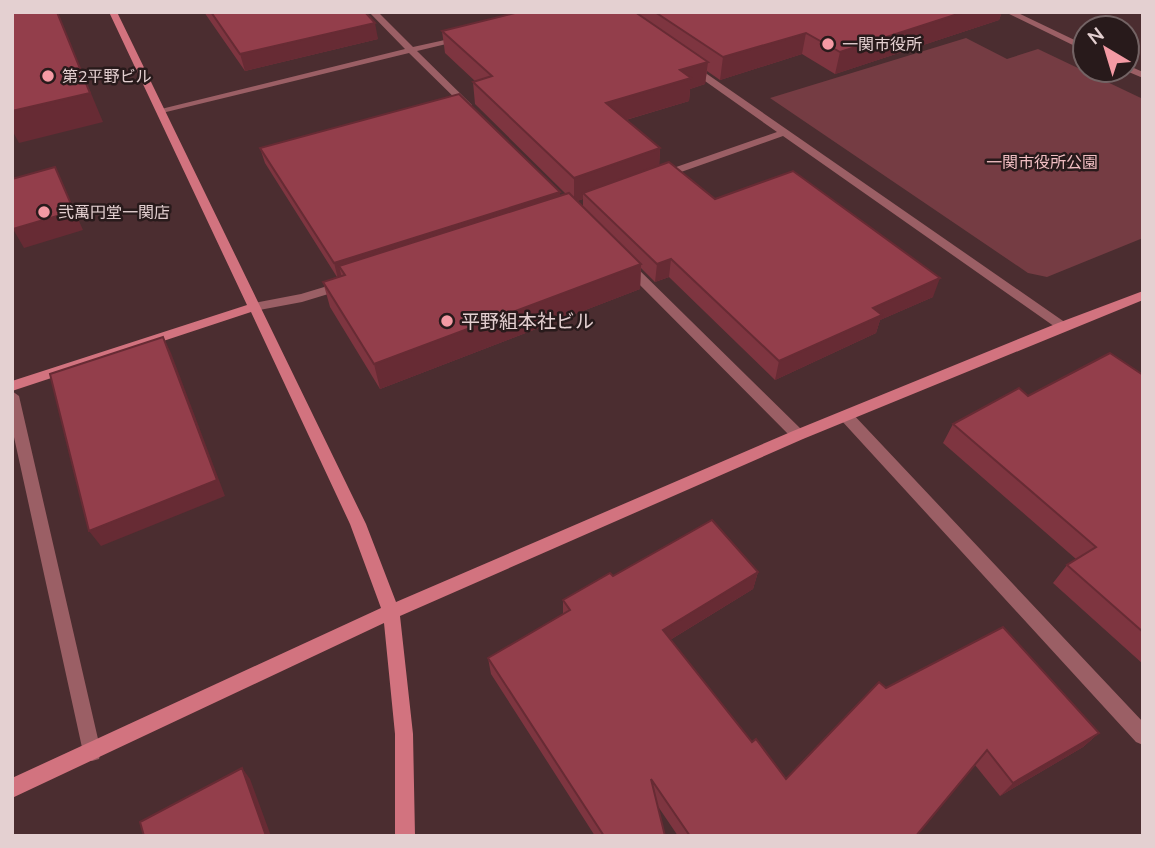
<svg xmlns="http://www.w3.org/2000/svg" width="1155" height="848" font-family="'Nunito Sans','Noto Sans JP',sans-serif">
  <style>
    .green { fill: #753c43 }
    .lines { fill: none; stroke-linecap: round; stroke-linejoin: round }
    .lane { fill: #9b5f65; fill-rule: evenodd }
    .street { fill: #9b5f65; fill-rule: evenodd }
    .secondary { fill: #d2737f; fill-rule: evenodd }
    .wall { fill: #7e3540; fill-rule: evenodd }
    .shaded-wall { fill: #672b34 }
    .building { fill: #933e4b; stroke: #672b34; stroke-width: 2 }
    .poi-dot { fill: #f49aa4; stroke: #281a1b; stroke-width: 2.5 }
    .labels { text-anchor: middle; stroke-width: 5; stroke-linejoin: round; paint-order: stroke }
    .far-poi-label { font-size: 16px; fill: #e4d0d1; stroke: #281a1b; text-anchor: start }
    .far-park-label { font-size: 16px; fill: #f0bec2; stroke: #281a1b }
    .poi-label { font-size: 19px; fill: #e4d0d1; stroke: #281a1b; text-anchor: start }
  </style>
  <rect width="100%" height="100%" fill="#4b2d30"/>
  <!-- green -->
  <path class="green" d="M 966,38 L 1007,59 L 1038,49 L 1143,99 L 1143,238 L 1047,277 L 1028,273 L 770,98 Z"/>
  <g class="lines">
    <!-- lane -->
    <path class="lane" d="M 1005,12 L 1016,12 L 1085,45 L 1085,51 Z
      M 1127,65 L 1143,72 L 1143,78 L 1124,70 L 1127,70 Z"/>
    <!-- street -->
    <path class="street" d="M 369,12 L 378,12 L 413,47 L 463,36 L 463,40 L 417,51 L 472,105 L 472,109 L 466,109 L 409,53 L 162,113 L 157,110 L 405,49 Z
      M 688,65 L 694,65 L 1066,323 L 1068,326 L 1066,329 L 1058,329 L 783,136 L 664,178 L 656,178 L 656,174 L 777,132 L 688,69 Z
      M 627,261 L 631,262 L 803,431 L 805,435 L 803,439 L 793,439 L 623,268 L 621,265 Z
      M 344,281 L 350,285 L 348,288 L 302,302 L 254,311 L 248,307 L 254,303 L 301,294 Z
      M 12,391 L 19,396 L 101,752 L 99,759 L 92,761 L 85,759 L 83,752 L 12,428 Z
      M 846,411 L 851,412 L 1143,722 L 1143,745 L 1136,742 L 841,420 L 839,416 L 841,412 Z"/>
    <!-- secondary -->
    <path class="secondary" d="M 109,12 L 117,12 L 366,524 L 396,602 L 793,431 L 1058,323 L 1143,291 L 1143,300 L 803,439 L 400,616 L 413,734 L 415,836 L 395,836 L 395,734 L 384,623 L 12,798 L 12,778 L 381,608 L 350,524 L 251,312 L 12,391 L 12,381 L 247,305 Z"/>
  </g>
  <!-- wall -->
  <path class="wall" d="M 204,12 L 365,12 L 378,39 L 245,71 Z
    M 519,12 L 1002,12 L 999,20 L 835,74 L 802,54 L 720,80 L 707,71 L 705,84 L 690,89 L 689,101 L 626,120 L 660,148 L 659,166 L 715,199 L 933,297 L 880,320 L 876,333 L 775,380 L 669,277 L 655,282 L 641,268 L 640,289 L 380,389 L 330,307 L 323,282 L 337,277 L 265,163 L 260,148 L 560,192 L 560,196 L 566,194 L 475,104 L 473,82 L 475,81 L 445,53 L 442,31 ZM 583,199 L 583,207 L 577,201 Z
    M 1143,375 L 1143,664 L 1053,583 L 1067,565 L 1076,559 L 943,443 L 953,424 L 1028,396 Z
    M 758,572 L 753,589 L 670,640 L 752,742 L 786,779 L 886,688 L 1099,733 L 1083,747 L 1000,796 L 975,765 L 916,836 L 678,836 L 657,805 L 665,836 L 595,836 L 491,674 L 488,658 L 563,614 L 563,600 L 613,576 Z"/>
  <!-- shaded-wall -->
  <path class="shaded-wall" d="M 57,12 L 103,122 L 19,143 L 12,130 L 12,111 Z
    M 964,12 L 1002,12 L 999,20 L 835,74 L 840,52 Z
    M 375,23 L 378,39 L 245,71 L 240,54 Z
    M 806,33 L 802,54 L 720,80 L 723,57 Z
    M 708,62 L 705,84 L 690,89 L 689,101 L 605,126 L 606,103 L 680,70 Z
    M 660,148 L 659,172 L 583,193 L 583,199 L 574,202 L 574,178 Z
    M 55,167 L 83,230 L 24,248 L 13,229 Z
    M 560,192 L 560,208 L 339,266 L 342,278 L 338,279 L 334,263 Z
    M 671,259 L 669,277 L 655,282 L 657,264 Z
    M 641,264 L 640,289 L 380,389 L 374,364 Z
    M 940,278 L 933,297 L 880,320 L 876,333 L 775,380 L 779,361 L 873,308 Z
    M 163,337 L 171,353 L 225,496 L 101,546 L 89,531 Z
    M 758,572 L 753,589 L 660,646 L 663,630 Z
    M 1099,733 L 1083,747 L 1000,796 L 1013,783 Z
    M 242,768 L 250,779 L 271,836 L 266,836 Z"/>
  <!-- building -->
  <path class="building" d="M 12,12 L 57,12 L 90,93 L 12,111 Z
    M 211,12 L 365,12 L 375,23 L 240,54 Z
    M 519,12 L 635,12 L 708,62 L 680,70 L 691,78 L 606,103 L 660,148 L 574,178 L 473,82 L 492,76 L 442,31 Z
    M 655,12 L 964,12 L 840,52 L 806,33 L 723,57 Z
    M 459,94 L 560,192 L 334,263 L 260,148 Z
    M 669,162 L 715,199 L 793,171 L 940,278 L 873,308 L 882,315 L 779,361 L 671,259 L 657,264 L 583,193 Z
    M 55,167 L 74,211 L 13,229 L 12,179 Z
    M 569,193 L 641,264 L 374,364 L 323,282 L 345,275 L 339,266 Z
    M 163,337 L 217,480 L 89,531 L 50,374 Z
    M 1110,353 L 1143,375 L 1143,632 L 1067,565 L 1096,547 L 953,424 L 1019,388 L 1028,396 Z
    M 712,520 L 758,572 L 663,630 L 752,742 L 756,739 L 786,779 L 879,682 L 886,688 L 1003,627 L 1099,733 L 1013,783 L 987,750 L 916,836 L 690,836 L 651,779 L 665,836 L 604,836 L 488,658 L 570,610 L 563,600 L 610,573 L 613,576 Z
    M 242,768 L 266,836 L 144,836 L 140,822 Z"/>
  <!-- markers -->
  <g class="poi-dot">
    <circle cx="828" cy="44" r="7"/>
    <circle cx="48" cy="76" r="7"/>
    <circle cx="44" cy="212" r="7"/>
    <circle cx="447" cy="321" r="7"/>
  </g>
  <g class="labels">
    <!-- far-poi labels -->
    <g class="far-poi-label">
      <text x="842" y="50">一関市役所</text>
      <text x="62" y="82">第2平野ビル</text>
      <text x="58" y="218">弐萬円堂一関店</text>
    </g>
    <!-- far-park labels -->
    <g class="far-park-label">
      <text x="1042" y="168">一関市役所公園</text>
    </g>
    <!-- poi labels -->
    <g class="poi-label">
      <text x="461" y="328">平野組本社ビル</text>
    </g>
  </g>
  <!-- border -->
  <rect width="1155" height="848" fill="none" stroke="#e4d0d1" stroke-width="28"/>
  <!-- north arrow -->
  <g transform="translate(1106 49) rotate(322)"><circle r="33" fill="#281a1b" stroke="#736364" stroke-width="2"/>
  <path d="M0-5L12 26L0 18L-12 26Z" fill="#f49aa4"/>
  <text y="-10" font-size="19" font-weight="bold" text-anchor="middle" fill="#e4d0d1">N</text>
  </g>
</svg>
